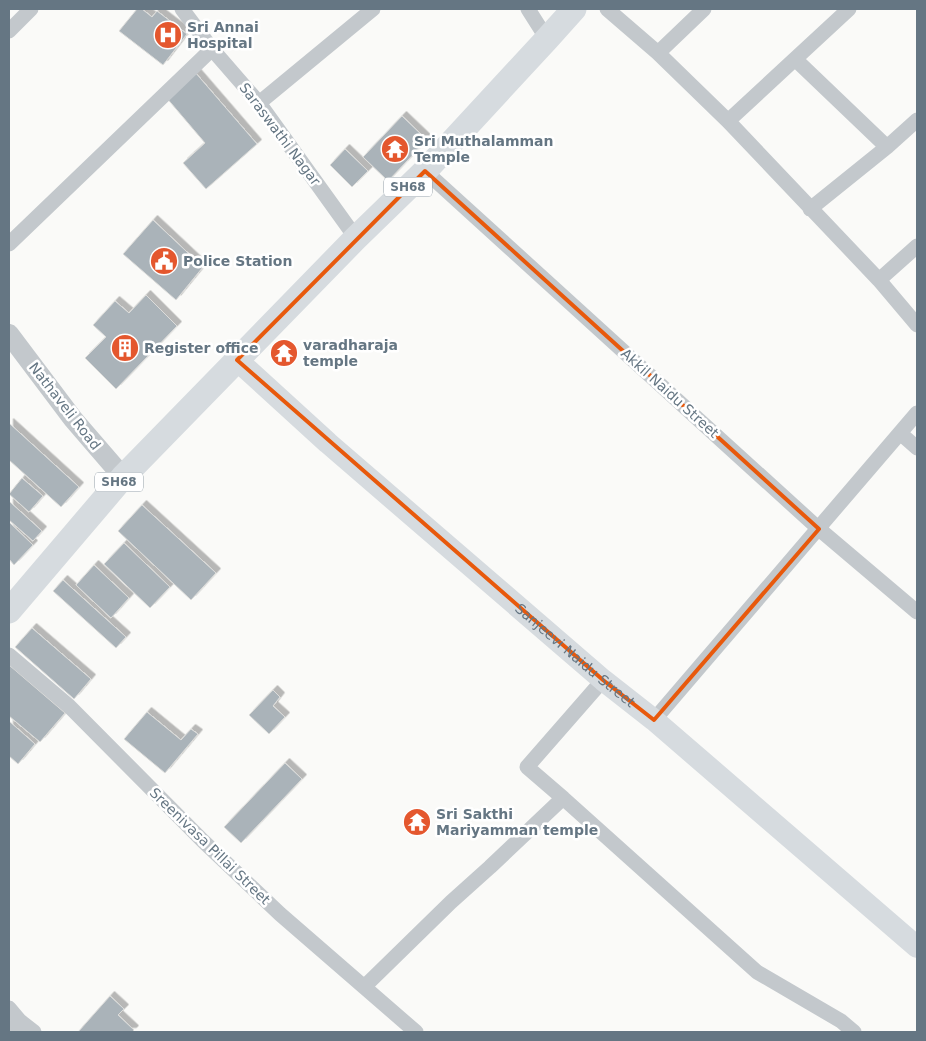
<svg xmlns="http://www.w3.org/2000/svg" width="926" height="1041" font-family="'DejaVu Sans',sans-serif">
  <style>
    .building { fill: #aab3b9; stroke: #dcdcda; filter: url(#shadow) }
    .lines { fill: none; stroke-linecap: round; stroke-linejoin: round }
    .minor { stroke: #c3c8cc; stroke-width: 15 }
    .tertiary { stroke: #c3c8cc; stroke-width: 20 }
    .secondary { stroke: #d6dbdf; stroke-width: 22 }
    .primary { stroke: #d6dbdf; stroke-width: 25 }
    .marked { fill: none; stroke: #e8590c; stroke-width: 4; stroke-linejoin: round }
    .labels { text-anchor: middle; stroke-width: 5; stroke-linejoin: round; paint-order: stroke }
    .shield { fill: #fff; stroke: #939fa8; stroke-width: 1 }
    .shield-label { font-size: 12px; font-weight: bold; fill: #657683 }
    .poi-label { font-size: 14px; font-weight: bold; fill: #657683; stroke: #fff; text-anchor: start }
    .street-label { font-size: 14px; fill: #657683; stroke: #fff }
  </style>
  <defs>
    <filter id="shadow"><feDropShadow dx="4.5" dy="-4.5" stdDeviation="0" flood-color="#0004"/></filter>
  </defs>
  <rect width="100%" height="100%" fill="#fafaf8"/>
  <!-- building -->
  <path class="building" d="M 137,9 L 142,9 L 152,17 L 157,11 L 187,34 L 163,65 L 119,31 Z
    M 194,71 L 257,144 L 206,189 L 183,163 L 205,143 L 165,96 Z
    M 402,116 L 427,140 L 388,181 L 363,157 Z
    M 345,149 L 368,171 L 352,187 L 330,165 Z
    M 153,220 L 203,267 L 176,300 L 123,254 Z
    M 146,295 L 177,326 L 116,389 L 85,358 L 106,337 L 93,325 L 115,301 L 129,313 Z
    M 9,423 L 79,487 L 61,507 L 9,460 Z
    M 22,478 L 43,496 L 29,512 L 9,494 Z
    M 10,502 L 42,531 L 33,541 L 9,520 L 9,503 Z
    M 142,505 L 216,573 L 191,600 L 118,531 Z
    M 9,522 L 33,545 L 14,565 L 9,559 Z
    M 124,543 L 170,587 L 150,608 L 104,564 Z
    M 94,565 L 129,598 L 111,618 L 76,585 Z
    M 63,580 L 126,637 L 116,648 L 53,591 Z
    M 32,628 L 91,679 L 74,699 L 15,647 Z
    M 9,665 L 65,713 L 40,742 L 9,716 Z
    M 273,690 L 280,697 L 273,706 L 285,717 L 269,734 L 249,715 Z
    M 147,712 L 181,740 L 191,729 L 198,734 L 165,773 L 124,739 Z
    M 9,721 L 35,744 L 18,764 L 9,756 Z
    M 285,763 L 302,779 L 241,843 L 224,827 Z
    M 110,996 L 124,1009 L 118,1015 L 134,1030 L 132,1032 L 78,1032 Z"/>
  <g class="lines">
    <!-- minor -->
    <path class="minor" d="M 182,9 L 212,49 L 259,103 L 356,238
      M 528,9 L 547,39
      M 607,9 L 658,53 L 728,121 L 879,280 L 917,325
      M 9,31 L 31,9
      M 658,53 L 704,9
      M 795,59 L 887,147
      M 259,103 L 373,9
      M 728,121 L 849,9
      M 425,171 L 819,529 L 917,612
      M 810,209 L 887,147 L 917,120
      M 9,244 L 212,49
      M 879,280 L 917,246
      M 900,433 L 917,448
      M 9,655 L 69,706 L 203,841 L 280,914 L 416,1032
      M 654,720 L 917,413
      M 563,798 L 757,972 L 841,1021 L 854,1032
      M 364,987 L 451,902 L 490,867 L 563,798 L 527,767 L 603,680
      M 9,1008 L 20,1021 L 34,1032
      M 9,1032 L 20,1021"/>
    <!-- tertiary -->
    <path class="tertiary" d="M 9,334 L 73,419 L 123,477"/>
    <!-- secondary -->
    <path class="secondary" id="s1" d="M 237,360 L 328,443 L 603,680 L 654,720 L 917,947"/>
    <!-- primary -->
    <path class="primary" d="M 9,611 L 123,477 L 356,238 L 425,171 L 547,39 L 574,9"/>
  </g>
  <!-- marked area -->
  <path class="marked" d="M 425,171 L 819,529 L 654,720 L 603,680 L 237,360 Z"/>
  <!-- icons -->
  <defs>
    <symbol id="hospital-disc" viewBox="-11 -11 22 22"><circle r="9.5" fill="#e4572e" stroke="#fff"/><path d="M-5-5h3v3.5h4V-5h3V5h-3V1.5h-4V5h-3Z" fill="#fff"/></symbol>
    <symbol id="temple-disc" viewBox="-11 -11 22 22"><circle r="9.5" fill="#e4572e" stroke="#fff"/><path d="M0-6L5-2H3V0L6.5 2.5H4V6H1.5V3h-3V6H-4V2.5H-6.5L-3 0V-2H-5Z" fill="#fff"/></symbol>
    <symbol id="civic-disc" viewBox="-11 -11 22 22"><circle r="9.5" fill="#e4572e" stroke="#fff"/><path d="M-.6-6.5H3V-4.5H.6V-3L4-1V1h2V6H-6V1h2V-1L-.6-3ZM-1.2 2.5V6h2.4V2.5Z" fill="#fff"/></symbol>
    <symbol id="building-disc" viewBox="-11 -11 22 22"><circle r="9.5" fill="#e4572e" stroke="#fff"/><path d="M-4-6H4V6H1V3H-1V6H-4ZM-2.5-4.3h1.7v1.8h-1.7ZM.8-4.3h1.7v1.8H.8ZM-2.5-1h1.7V.8h-1.7ZM.8-1h1.7V.8H.8Z" fill="#fff"/></symbol>
  </defs>
  <g fill-rule="evenodd">
    <use href="#hospital-disc" x="152" y="19" width="32" height="32"/>
    <use href="#temple-disc" x="379" y="133" width="32" height="32"/>
    <use href="#civic-disc" x="148" y="245" width="32" height="32"/>
    <use href="#building-disc" x="109" y="332" width="32" height="32"/>
    <use href="#temple-disc" x="268" y="337" width="32" height="32"/>
    <use href="#temple-disc" x="401" y="806" width="32" height="32"/>
  </g>
  <g class="labels">
    <!-- shield labels -->
    <g class="shield">
      <rect x="384" y="177.5" width="48" height="19" rx="4"/>
      <rect x="95" y="472.5" width="48" height="19" rx="4"/>
    </g>
    <g class="shield-label">
      <text x="408" y="191">SH68</text>
      <text x="119" y="486">SH68</text>
    </g>
    <!-- poi labels -->
    <g class="poi-label">
      <text x="187" y="32">Sri Annai<tspan x="187" dy="16">Hospital</tspan></text>
      <text x="414" y="146">Sri Muthalamman<tspan x="414" dy="16">Temple</tspan></text>
      <text x="183" y="266">Police Station</text>
      <text x="303" y="350">varadharaja<tspan x="303" dy="16">temple</tspan></text>
      <text x="144" y="353">Register office</text>
      <text x="436" y="819">Sri Sakthi<tspan x="436" dy="16">Mariyamman temple</tspan></text>
    </g>
    <!-- street labels -->
    <g class="street-label">
      <text transform="translate(280 134) rotate(53)" y="5">Saraswathi Nagar</text>
      <text transform="translate(670 393) rotate(42)" y="5">Akkil Naidu Street</text>
      <text transform="translate(65 406) rotate(52)" y="5">Nathaveli Road</text>
      <text dy="5" stroke="none"><textPath href="#s1" startOffset="449">Sanjeevi Naidu Street</textPath></text>
      <text transform="translate(210 846) rotate(44)" y="5">Sreenivasa Pillai Street</text>
    </g>
  </g>
  <!-- border -->
  <rect width="926" height="1041" fill="none" stroke="#657683" stroke-width="20"/>
</svg>
